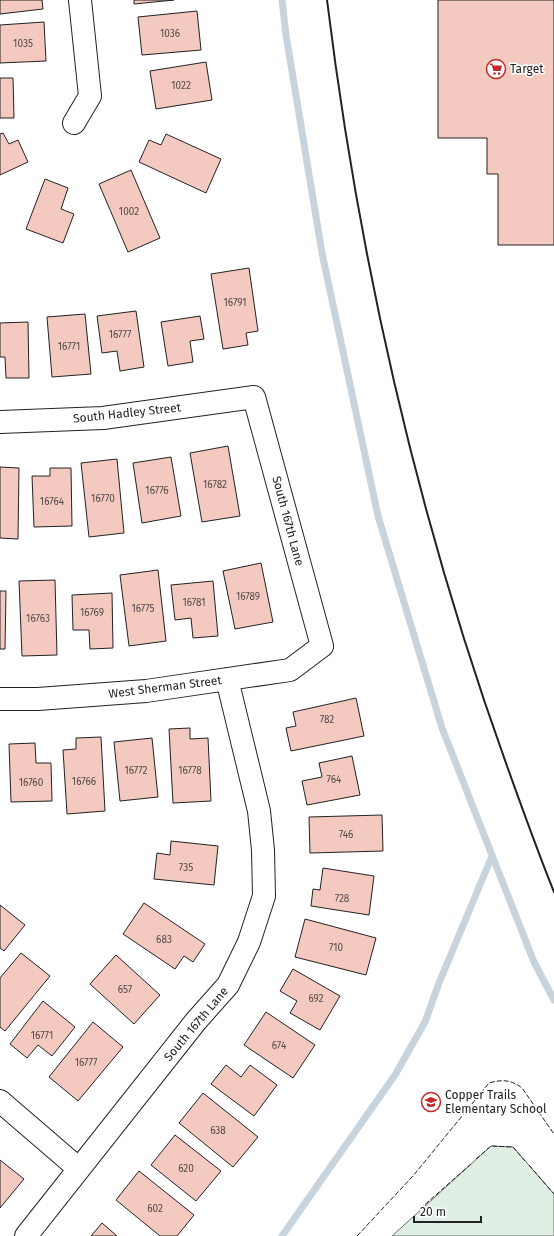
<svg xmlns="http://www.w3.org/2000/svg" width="554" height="1236" font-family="'Fira Sans',sans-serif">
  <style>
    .green { fill: #e0efe3; stroke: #6f6f6f }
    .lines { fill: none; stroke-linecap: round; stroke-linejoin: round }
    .stream { stroke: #c7d3dd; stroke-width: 7 }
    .building { fill: #f3c9c0; stroke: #222 }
    .minor-casing { stroke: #222; stroke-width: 24 }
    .minor { stroke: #fff; stroke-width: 22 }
    .fence { stroke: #222; stroke-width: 1; stroke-dasharray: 5 2; stroke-linecap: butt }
    .wall { stroke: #222; stroke-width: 2 }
    .labels { text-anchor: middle; stroke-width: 3; stroke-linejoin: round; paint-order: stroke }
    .number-label { font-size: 10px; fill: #564c4a }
    .poi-label { font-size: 12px; fill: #222; stroke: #fff; text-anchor: start }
    .street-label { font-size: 12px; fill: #222; stroke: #fff }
  </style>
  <rect width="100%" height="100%" fill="#fff"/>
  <!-- green -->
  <path class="green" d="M 491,1146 L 513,1147 L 554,1194 L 554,1236 L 392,1236 Z"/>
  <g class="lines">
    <!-- stream -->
    <path class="stream" d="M 282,0 L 286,35 L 322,253 L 378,516 L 442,728 L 534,962 L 554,1000
      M 282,1236 L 395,1075 L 425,1022 L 439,983 L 492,856"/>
  </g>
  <!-- building -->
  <path class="building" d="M 0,0 L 42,0 L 43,9 L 0,14 Z
    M 134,0 L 174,0 L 134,4 Z
    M 438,0 L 554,0 L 554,245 L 498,245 L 498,174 L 487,174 L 487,138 L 438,138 Z
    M 197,11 L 201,50 L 142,55 L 138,17 Z
    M 44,22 L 46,61 L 0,63 L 0,25 Z
    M 206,62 L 212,100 L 156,109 L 150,71 Z
    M 0,78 L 13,78 L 14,118 L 0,118 Z
    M 3,133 L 9,144 L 18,140 L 28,162 L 0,175 L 0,134 Z
    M 166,134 L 221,159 L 206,193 L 139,162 L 149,140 L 161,145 Z
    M 131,170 L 160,238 L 128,252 L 99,184 Z
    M 45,179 L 68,188 L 61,209 L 74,214 L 63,243 L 26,229 Z
    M 249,268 L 258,331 L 246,333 L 248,345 L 223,349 L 211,274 Z
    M 136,311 L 144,367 L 120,371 L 117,351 L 102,353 L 97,316 Z
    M 85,314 L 91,374 L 52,377 L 47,317 Z
    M 200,316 L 204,339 L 190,341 L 193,362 L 168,366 L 161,322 Z
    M 28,322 L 29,378 L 6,378 L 5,357 L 0,357 L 0,323 Z
    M 228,446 L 240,516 L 202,522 L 190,453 Z
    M 171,457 L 181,516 L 142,523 L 133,463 Z
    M 117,459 L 124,533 L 89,537 L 81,463 Z
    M 0,467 L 19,468 L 18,539 L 0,538 Z
    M 50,468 L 71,468 L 72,526 L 34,527 L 32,476 L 50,476 Z
    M 261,563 L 273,622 L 235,629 L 223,571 Z
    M 158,570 L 166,641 L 129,646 L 120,575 Z
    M 55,580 L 57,655 L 22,656 L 19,581 Z
    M 213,581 L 218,636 L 193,638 L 191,618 L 175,620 L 171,585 Z
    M 0,591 L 6,591 L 5,649 L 0,649 Z
    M 112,593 L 113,648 L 90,649 L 89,630 L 73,630 L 72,595 Z
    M 356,698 L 364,736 L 291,751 L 286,728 L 296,726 L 293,712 Z
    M 190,728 L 190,739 L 208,738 L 211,801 L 173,803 L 169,729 Z
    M 101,737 L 105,811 L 67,814 L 63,750 L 76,749 L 76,738 Z
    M 152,738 L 158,797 L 120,801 L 114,742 Z
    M 35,743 L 36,763 L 51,763 L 52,801 L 11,802 L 9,744 Z
    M 352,756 L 360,795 L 307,805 L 302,781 L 322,777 L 319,763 Z
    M 382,815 L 383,851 L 310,853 L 309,817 Z
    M 171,841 L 218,846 L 214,885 L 154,879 L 157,853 L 170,855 Z
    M 323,868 L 374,876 L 369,915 L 311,906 L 313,889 L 320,890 Z
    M 144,903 L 205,944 L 193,962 L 184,956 L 175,969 L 123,934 Z
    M 0,905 L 25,925 L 4,951 L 0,948 Z
    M 305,919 L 376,938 L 366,975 L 295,957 Z
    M 21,953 L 50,976 L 5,1031 L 0,1027 L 0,978 Z
    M 116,955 L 160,995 L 134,1024 L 90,984 Z
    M 293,969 L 340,996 L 320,1030 L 290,1013 L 297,1001 L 280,991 Z
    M 43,1001 L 75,1027 L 52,1056 L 38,1045 L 27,1058 L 10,1044 Z
    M 266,1012 L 315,1045 L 293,1078 L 244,1045 Z
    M 93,1022 L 123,1047 L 78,1101 L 49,1077 Z
    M 226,1065 L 241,1077 L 250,1065 L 277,1085 L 254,1116 L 211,1084 Z
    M 203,1093 L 258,1137 L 233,1167 L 179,1123 Z
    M 175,1135 L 221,1171 L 196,1201 L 151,1165 Z
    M 0,1160 L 24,1179 L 0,1208 Z
    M 139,1171 L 194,1215 L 177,1236 L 160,1236 L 116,1200 Z
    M 102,1223 L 117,1236 L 91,1236 Z"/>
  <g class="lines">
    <defs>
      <path id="minor" d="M 74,123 L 90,96 L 80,0
        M 0,422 L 103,418 L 254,397 L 322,646 L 290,670 L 146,691 L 38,699 L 0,699
        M 0,1101 L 79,1169
        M 26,1236 L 196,1021 L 228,985 L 249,942 L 264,896 L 263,850 L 259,811 L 227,679"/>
    </defs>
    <!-- minor casing -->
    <use href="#minor" class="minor-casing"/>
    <!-- minor -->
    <use href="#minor" class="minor"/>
    <!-- fence -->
    <path class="fence" d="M 476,1159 L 491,1146 L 513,1147 L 525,1161
      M 529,1165 L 554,1194
      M 420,1209 L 472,1163
      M 357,1236 L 413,1176 L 489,1083 C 502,1079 512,1080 522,1088 L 554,1134"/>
    <!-- wall -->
    <path class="wall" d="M 327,0 C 359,260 418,519 507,766 C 522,808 537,850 554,892"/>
  </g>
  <!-- icons -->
  <defs>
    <symbol id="supermarket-ring" viewBox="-11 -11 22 22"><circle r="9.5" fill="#fff" stroke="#c62828" stroke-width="1.5"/><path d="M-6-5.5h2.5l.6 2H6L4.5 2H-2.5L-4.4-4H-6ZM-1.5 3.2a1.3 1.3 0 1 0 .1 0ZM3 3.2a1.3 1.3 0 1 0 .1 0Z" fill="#c62828"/></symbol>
    <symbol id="school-ring" viewBox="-11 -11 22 22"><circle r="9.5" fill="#fff" stroke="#c62828" stroke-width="1.5"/><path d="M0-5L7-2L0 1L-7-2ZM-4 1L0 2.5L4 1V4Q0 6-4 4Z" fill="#c62828"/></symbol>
  </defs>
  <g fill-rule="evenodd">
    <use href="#supermarket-ring" x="485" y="58" width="22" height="22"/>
    <use href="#school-ring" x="420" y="1091" width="22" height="22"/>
  </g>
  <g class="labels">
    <!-- number labels -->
    <g class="number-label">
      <text x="170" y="37">1036</text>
      <text x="23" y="47">1035</text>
      <text x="181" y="89">1022</text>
      <text x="129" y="215">1002</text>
      <text x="235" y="306">16791</text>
      <text x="120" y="338">16777</text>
      <text x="69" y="350">16771</text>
      <text x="215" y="488">16782</text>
      <text x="157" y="494">16776</text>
      <text x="103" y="502">16770</text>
      <text x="52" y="505">16764</text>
      <text x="248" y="600">16789</text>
      <text x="194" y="606">16781</text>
      <text x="143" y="612">16775</text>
      <text x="92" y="616">16769</text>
      <text x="38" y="622">16763</text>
      <text x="327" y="723">782</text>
      <text x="136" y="774">16772</text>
      <text x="190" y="774">16778</text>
      <text x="334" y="783">764</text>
      <text x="84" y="785">16766</text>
      <text x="31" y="786">16760</text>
      <text x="346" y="838">746</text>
      <text x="186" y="871">735</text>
      <text x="342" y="902">728</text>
      <text x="164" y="943">683</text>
      <text x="336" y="951">710</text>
      <text x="125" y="993">657</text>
      <text x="316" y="1002">692</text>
      <text x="42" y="1039">16771</text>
      <text x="279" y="1049">674</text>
      <text x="86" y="1066">16777</text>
      <text x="218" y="1134">638</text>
      <text x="186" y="1172">620</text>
      <text x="155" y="1212">602</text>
    </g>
    <!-- poi labels -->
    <g class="poi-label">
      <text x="510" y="73">Target</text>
      <text x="445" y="1099">Copper Trails<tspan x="445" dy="14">Elementary School</tspan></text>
    </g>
    <!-- street labels -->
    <g class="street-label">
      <text transform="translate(127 413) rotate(-6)" y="4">South Hadley Street</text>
      <text transform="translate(288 521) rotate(75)" y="4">South 167th Lane</text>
      <text transform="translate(165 687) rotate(-7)" y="4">West Sherman Street</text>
      <text transform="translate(196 1024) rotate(-50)" y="4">South 167th Lane</text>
    </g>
  </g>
  <!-- scale -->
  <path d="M414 1216v6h67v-6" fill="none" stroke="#222222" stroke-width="2"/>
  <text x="420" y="1216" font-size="12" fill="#222222" stroke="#ffffff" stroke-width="3" paint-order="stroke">20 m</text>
</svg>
